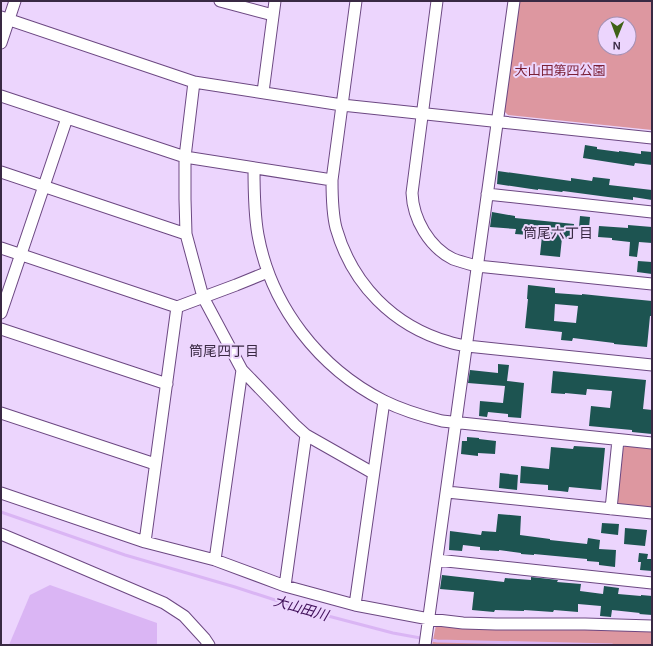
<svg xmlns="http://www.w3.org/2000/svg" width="653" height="646" font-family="Arial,'Noto Sans JP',sans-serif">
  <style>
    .green { fill: #dd97a0; fill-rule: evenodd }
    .water { fill: #dab5f4 }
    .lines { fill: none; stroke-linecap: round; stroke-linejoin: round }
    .stream { stroke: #dab5f4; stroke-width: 3 }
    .building { fill: #1d5451; fill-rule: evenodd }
    .minor-casing { stroke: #6c4882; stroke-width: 13 }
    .minor { stroke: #fff; stroke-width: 11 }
    .labels { text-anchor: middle; stroke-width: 4; stroke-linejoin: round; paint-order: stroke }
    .park-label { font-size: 13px; fill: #7b2036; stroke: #ecd5fd }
    .neighbourhood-label { font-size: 14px; fill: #392943; stroke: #ecd5fd }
    .water-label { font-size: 14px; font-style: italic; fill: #3f0e58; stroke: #ecd5fd }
  </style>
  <rect width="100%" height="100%" fill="#ecd5fd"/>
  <!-- green -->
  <path class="green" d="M 518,1 L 652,1 L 652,130 L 508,115 L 504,111 ZM 605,24 L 629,24 L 629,48 L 605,48 Z
    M 625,446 L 652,449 L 652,508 L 620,504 L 616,501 L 622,450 Z
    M 436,625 L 652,631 L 652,645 L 432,645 Z"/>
  <!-- water -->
  <path class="water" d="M 50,585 L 157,623 L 157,645 L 9,645 L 30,595 Z"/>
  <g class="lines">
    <!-- stream -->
    <path class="stream" d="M 1,512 L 125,555 L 235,587 L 309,611 L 393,633 L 437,641 L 612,645"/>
  </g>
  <!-- building -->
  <path class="building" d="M 585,145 L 597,147 L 597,149 L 619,152 L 619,151 L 641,154 L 641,151 L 652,152 L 652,165 L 635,163 L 634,166 L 583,158 Z
    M 498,171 L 571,181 L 571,178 L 592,181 L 593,177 L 610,179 L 609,185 L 652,190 L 652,200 L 633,197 L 633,200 L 608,197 L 563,191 L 562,192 L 538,189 L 538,190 L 497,184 Z
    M 492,212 L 515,216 L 515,218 L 574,224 L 573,239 L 562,238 L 560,257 L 540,255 L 542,236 L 515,234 L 516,229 L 490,227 Z
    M 580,216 L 590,217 L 589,228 L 579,227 Z
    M 628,225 L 652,227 L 652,243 L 639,242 L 637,257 L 629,256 L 630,242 L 612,240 L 612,238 L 598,237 L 599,226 L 628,228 Z
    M 638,261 L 652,262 L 652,274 L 637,272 Z
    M 528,285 L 555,288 L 555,293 L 582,295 L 582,294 L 611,297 L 652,301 L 652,316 L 650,316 L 647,347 L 614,344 L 614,343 L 573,338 L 572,341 L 561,340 L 562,332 L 525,328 L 528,299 L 527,299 ZM 555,304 L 578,306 L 576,323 L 554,321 Z
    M 498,364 L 509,365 L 507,381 L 524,383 L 521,418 L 508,417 L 508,414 L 488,412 L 487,417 L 479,416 L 480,401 L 503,403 L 505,386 L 468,383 L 470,370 L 498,373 Z
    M 553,371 L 646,380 L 643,409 L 652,410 L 652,434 L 632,432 L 632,430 L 589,426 L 591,406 L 610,408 L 612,391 L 587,389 L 586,395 L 565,393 L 565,394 L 551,393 Z
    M 467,437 L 479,438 L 479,439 L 496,441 L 495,454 L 478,453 L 478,456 L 461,454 L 462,441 L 467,441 Z
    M 574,446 L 605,448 L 601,490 L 569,487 L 568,492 L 560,491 L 548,490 L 548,485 L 520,483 L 521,466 L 549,469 L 551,447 L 573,449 Z
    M 500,473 L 518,475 L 517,490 L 499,488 Z
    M 498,514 L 521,516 L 520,535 L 550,539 L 550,540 L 587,544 L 588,538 L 600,540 L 599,549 L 616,550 L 615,567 L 599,565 L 599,562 L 587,561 L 587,559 L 534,554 L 534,555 L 521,554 L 521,553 L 499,550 L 499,551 L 480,550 L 480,547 L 463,545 L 462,551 L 449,550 L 450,531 L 481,535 L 482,531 L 496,532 Z
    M 602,523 L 619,524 L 618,535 L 601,533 Z
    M 625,528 L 647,530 L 645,546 L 624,544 Z
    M 639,553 L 648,554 L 647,559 L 652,559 L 652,571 L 640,570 L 641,562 L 638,562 Z
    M 442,575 L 504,582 L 505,578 L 531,580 L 531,577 L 558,580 L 557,582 L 581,584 L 580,591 L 603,594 L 604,586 L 619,588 L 618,594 L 641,596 L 641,595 L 652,596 L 652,615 L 639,614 L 640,613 L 612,610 L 611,617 L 600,616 L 601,606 L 578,604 L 578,612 L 554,610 L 553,612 L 524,610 L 524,611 L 495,610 L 494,612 L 472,610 L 474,592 L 440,589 Z"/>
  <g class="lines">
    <defs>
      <path id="minor" d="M 220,1 L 273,15
        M 356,1 L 332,180 C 332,196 332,212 336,228 C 352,284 393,326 449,342 C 454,344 461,345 467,346 L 652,365
        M 437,1 L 412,193 C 413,219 429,247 453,259 C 461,262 469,264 477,266 L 652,284
        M 1,17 L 194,82 L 342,105 L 652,138
        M 1,43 L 15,1
        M 194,82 L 185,157 L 185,199 L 186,234 L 203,297 L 242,370 L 295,425 L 306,435 L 373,473
        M 263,92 L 275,1
        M 1,96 L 185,157 L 332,180
        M 254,168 C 254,190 254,213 258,235 C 271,306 319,368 384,401 C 402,410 422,416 442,421 L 652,443
        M 1,172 L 186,234
        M 487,194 L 652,212
        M 1,248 L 177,307
        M 1,313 L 67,118
        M 1,329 L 167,384
        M 1,413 L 155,464
        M 447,492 L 652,513
        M 1,493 L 145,542 L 215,560 L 285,586 L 355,605 L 429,619 L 463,623 L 496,624 L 585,624 L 652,626
        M 611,509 L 618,440
        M 1,534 L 56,557 L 164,603 L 184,616 L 205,639 L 209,645
        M 145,542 L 177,307 L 236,285 L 268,272
        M 215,560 L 242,370
        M 437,560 L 652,583
        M 285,586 L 306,435
        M 355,605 L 384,401
        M 425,645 L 514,1"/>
    </defs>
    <!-- minor casing -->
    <use href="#minor" class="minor-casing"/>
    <!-- minor -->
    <use href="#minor" class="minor"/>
  </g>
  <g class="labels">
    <!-- park labels -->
    <g class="park-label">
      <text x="560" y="75">大山田第四公園</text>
    </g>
    <!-- neighbourhood labels -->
    <g class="neighbourhood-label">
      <text x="558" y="238">筒尾六丁目</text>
      <text x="224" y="356">筒尾四丁目</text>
    </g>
    <!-- water labels -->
    <g class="water-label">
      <text transform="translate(301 608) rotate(16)" y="5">大山田川</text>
    </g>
  </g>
  <!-- border -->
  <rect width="653" height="646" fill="none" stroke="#392943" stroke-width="4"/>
  <!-- north arrow -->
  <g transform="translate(617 36) rotate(181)"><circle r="19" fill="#ecd5fd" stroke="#a490b3"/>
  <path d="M0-3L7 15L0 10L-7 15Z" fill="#3f6117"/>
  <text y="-6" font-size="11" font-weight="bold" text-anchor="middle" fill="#392943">N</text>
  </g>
</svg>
